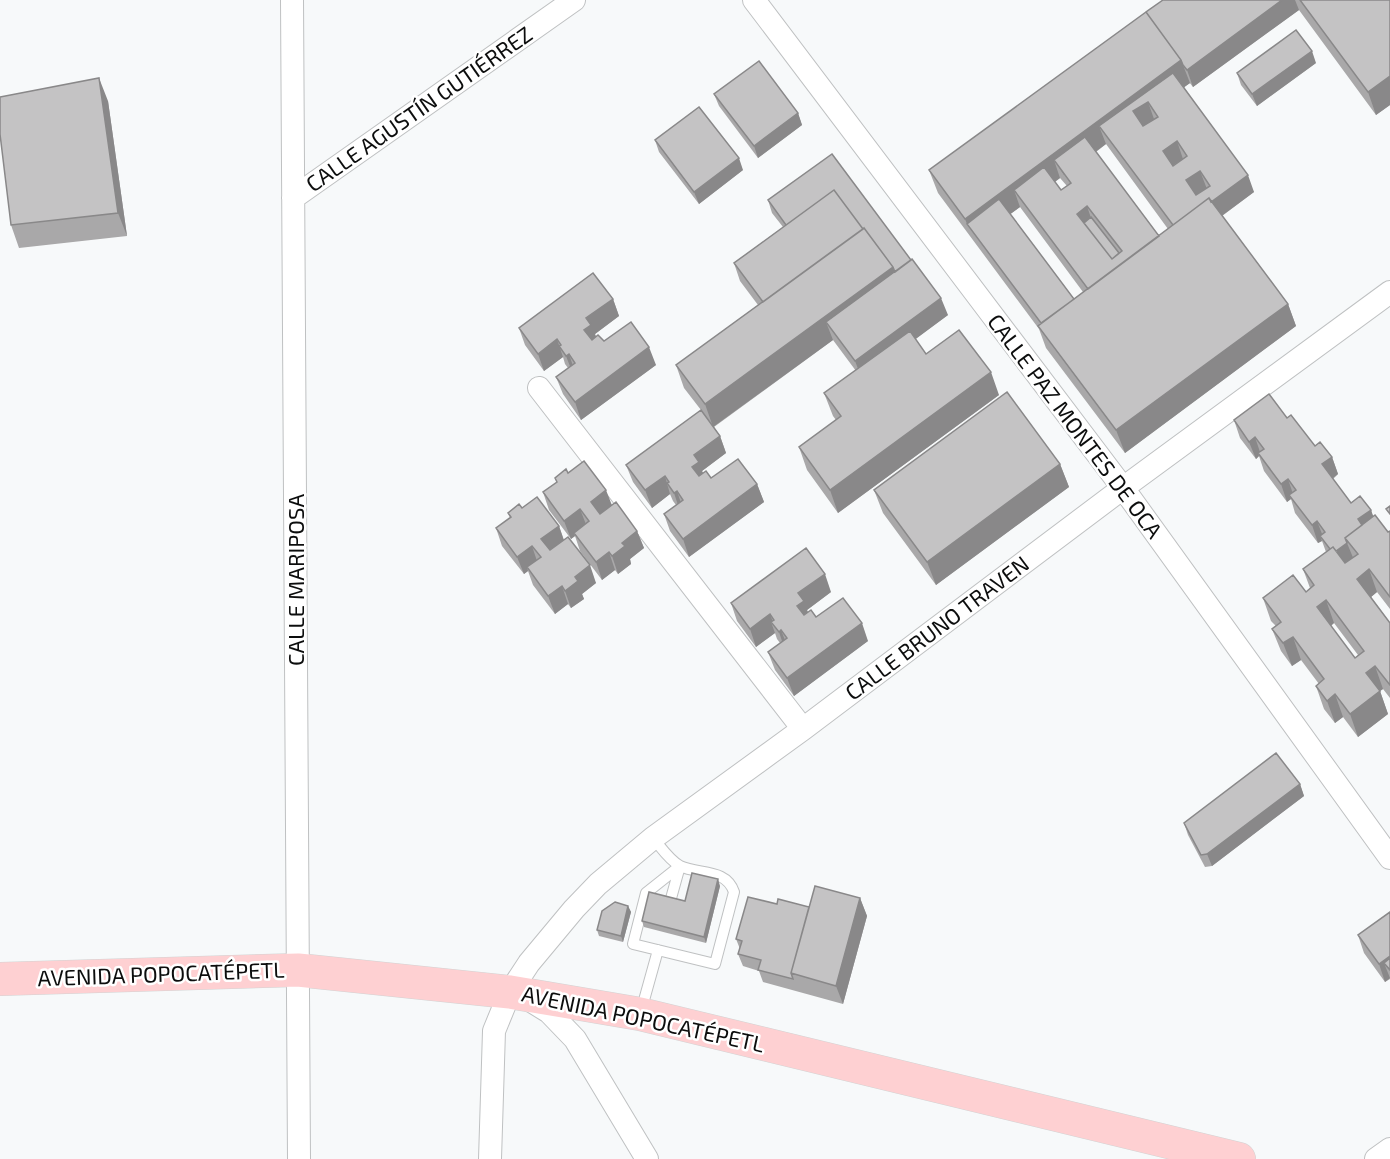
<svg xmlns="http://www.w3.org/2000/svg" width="1390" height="1159" font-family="'Exo 2',sans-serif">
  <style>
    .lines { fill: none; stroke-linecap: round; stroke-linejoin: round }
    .lane-casing { stroke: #bfc1c2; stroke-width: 12 }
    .street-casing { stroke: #bfc1c2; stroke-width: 24 }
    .primary-casing { stroke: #d3d3d3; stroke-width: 34 }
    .lane { stroke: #fff; stroke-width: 10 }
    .street { stroke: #fff; stroke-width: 22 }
    .primary { stroke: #fed0d2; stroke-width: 33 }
    .wall { fill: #a9a8a9; fill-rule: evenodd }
    .shaded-wall { fill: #898889 }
    .building { fill: #c4c3c4; stroke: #898889; stroke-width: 1.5; fill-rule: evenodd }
    .labels { text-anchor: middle; stroke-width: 5; stroke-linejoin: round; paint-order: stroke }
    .street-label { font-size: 22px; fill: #0c0d0d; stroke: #fff }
  </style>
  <rect width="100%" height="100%" fill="#f7f9fa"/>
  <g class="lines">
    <defs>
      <path id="lane" d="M 653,838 C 660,846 669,860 680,866 C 699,875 726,868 734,892 L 715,964 L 633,944 L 646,893 L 680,866
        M 670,902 L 680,866
        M 641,1011 L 658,950"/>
      <path id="street" d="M 292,0 L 299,1159
        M 754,0 L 1123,488 L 1390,858
        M 293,198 L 574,0
        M 539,388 L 803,729
        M 528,999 L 549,1012 L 575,1039 L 647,1159
        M 490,1159 L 494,1031 L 510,992 L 529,963 L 574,909 L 598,884 L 653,838 L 803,729 L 1123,488 L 1390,292
        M 1376,1159 L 1390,1149"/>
      <path id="primary" d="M 0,979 L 298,970 L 510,992 L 640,1014 L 1239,1159"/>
    </defs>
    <!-- lane casing -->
    <use href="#lane" class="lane-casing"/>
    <!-- street casing -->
    <use href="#street" class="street-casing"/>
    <!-- primary casing -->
    <use href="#primary" class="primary-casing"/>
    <!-- lane -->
    <use href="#lane" class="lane"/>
    <!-- street -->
    <use href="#street" class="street"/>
    <!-- primary -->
    <use href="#primary" class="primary"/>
  </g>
  <!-- wall -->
  <path class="wall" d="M 1163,0 L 1390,0 L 1390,105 L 1376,115 L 1299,10 L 1193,87 L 1189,82 L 1190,83 L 1184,87 L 1254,192 L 1222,216 L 1288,304 L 1296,326 L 1125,453 L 1046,348 L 1039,329 L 938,193 L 929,170 ZM 1106,144 L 1168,229 L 1159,236 L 1096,152 ZM 1060,178 L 1067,186 L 1061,190 L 1055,182 ZM 1020,207 L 1083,292 L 1074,299 L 1010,214 Z
    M 1316,63 L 1257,106 L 1241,85 L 1237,73 Z
    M 714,94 L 798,113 L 802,125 L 758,158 L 719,106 Z
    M 108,101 L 127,236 L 19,248 L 11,225 Z
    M 655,140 L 743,170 L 699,204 L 659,152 Z
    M 768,200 L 948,315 L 915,339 L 926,354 L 999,395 L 838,513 L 807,470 L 799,447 L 836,420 L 833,416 L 824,393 L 856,371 L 833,340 L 714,427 L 720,436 L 726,453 L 702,471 L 703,473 L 711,478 L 757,484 L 764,502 L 689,557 L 670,531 L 664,514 L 676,505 L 673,501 L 670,494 L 652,508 L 633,482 L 626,465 L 701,410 L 684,388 L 676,365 L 758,305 L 740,281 L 734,263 L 783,227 L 772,213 Z
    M 613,299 L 619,316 L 595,334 L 596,337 L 656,365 L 581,420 L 563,394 L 556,377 L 568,368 L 565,364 L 563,357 L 544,371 L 525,345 L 519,328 Z
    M 1287,418 L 1315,446 L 1332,457 L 1338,474 L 1333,479 L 1351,503 L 1371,510 L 1373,517 L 1388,532 L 1390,531 L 1390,609 L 1377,592 L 1371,597 L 1390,623 L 1390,698 L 1383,689 L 1380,691 L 1388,714 L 1358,737 L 1343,717 L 1335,723 L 1324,709 L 1316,686 L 1319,684 L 1301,660 L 1292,666 L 1281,651 L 1272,629 L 1276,626 L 1271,621 L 1263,598 L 1306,592 L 1310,588 L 1303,569 L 1326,552 L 1322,541 L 1318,543 L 1295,513 L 1291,499 L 1287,502 L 1264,471 L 1259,456 L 1256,459 L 1240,438 L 1234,420 ZM 1334,623 L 1358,655 L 1355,658 L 1331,626 Z
    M 1060,464 L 1069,487 L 936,585 L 883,513 L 874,490 Z
    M 568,473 L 612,505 L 637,531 L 644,548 L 630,559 L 631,564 L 618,574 L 615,570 L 602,580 L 580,551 L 575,536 L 571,539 L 549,510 L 543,492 L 557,482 L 555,478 Z
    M 522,508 L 559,526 L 564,540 L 596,583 L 582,594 L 584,599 L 571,608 L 568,604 L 555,614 L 533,585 L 528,571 L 524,574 L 502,546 L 496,528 L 510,518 L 508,513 Z
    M 831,592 L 807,610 L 808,612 L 816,617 L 868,641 L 794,696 L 775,670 L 768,652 L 780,643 L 777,639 L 775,633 L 756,647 L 737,621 L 731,603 Z
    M 1300,784 L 1304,796 L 1212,866 L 1205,867 L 1188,835 L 1184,823 Z
    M 720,886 L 706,943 L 644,927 L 642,921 Z
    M 860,898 L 867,916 L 843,1004 L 763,982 L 759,971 L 743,966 L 738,954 L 740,949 L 736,939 L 777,904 L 809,907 Z
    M 628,906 L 631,912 L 623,942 L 599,936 L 597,930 Z
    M 1390,912 L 1390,979 L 1385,982 L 1364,953 L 1358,935 Z"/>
  <!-- shaded-wall -->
  <path class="shaded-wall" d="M 1282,0 L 1295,0 L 1299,10 L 1193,87 L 1187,70 Z
    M 1312,51 L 1316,63 L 1257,106 L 1252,94 Z
    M 1181,60 L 1190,83 L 1153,110 L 1148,102 L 1154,119 L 1140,129 L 1099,126 L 1106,144 L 1064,175 L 1054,160 L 1060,178 L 1024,204 L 1014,190 L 1020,207 L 978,238 L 967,224 L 965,219 Z
    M 1390,76 L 1390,105 L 1376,115 L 1368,92 Z
    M 99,78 L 108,101 L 127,236 L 118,213 Z
    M 798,113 L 802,125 L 758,158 L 754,146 Z
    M 1177,141 L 1183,159 L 1169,168 L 1163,151 Z
    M 739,158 L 743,170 L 699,204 L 694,192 Z
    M 1200,171 L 1207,189 L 1192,198 L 1186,180 Z
    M 1248,175 L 1254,192 L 1181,246 L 1175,228 Z
    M 1087,206 L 1093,224 L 1085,230 L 1077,214 Z
    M 893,267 L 901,290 L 826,322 L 833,340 L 713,427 L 705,404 Z
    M 941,298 L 948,315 L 862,379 L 855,361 Z
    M 613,299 L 619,316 L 595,334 L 598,343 L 591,348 L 584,330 L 586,318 Z
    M 1288,304 L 1296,326 L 1125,453 L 1116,430 Z
    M 557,339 L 563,357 L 544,371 L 538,354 Z
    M 649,347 L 656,365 L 581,420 L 575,402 Z
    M 569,354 L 575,372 L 573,374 L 566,356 Z
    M 991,372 L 999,395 L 838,513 L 830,490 Z
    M 720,436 L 726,453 L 702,471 L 706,479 L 699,485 L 692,467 L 694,455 Z
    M 1255,437 L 1261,455 L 1258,453 L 1259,456 L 1256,459 L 1249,442 Z
    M 1332,457 L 1338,474 L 1328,482 L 1322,464 Z
    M 1060,464 L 1069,487 L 936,585 L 927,562 Z
    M 665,476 L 670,494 L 652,508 L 645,490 Z
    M 1288,479 L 1294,497 L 1289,495 L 1291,499 L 1287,502 L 1281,484 Z
    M 757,484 L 764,502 L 689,557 L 683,539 Z
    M 606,490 L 613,508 L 597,519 L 591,502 Z
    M 677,491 L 683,509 L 680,511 L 674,493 Z
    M 580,509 L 587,527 L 574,533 L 575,536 L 571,539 L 564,521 Z
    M 1371,510 L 1377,527 L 1358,554 L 1358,519 Z
    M 1317,521 L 1324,539 L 1320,536 L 1322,541 L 1318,543 L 1312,525 Z
    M 559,526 L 565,544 L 548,556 L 541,539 Z
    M 637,531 L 644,548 L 630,559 L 631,564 L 618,574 L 612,556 L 622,543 Z
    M 1347,543 L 1354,560 L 1339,571 L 1333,553 Z
    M 532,546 L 538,564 L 527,567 L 528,571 L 524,574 L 517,557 Z
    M 609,552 L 615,570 L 602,580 L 596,562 Z
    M 590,565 L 596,583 L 582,594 L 584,599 L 571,608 L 565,591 L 575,577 Z
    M 1369,569 L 1377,592 L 1365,602 L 1357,579 Z
    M 825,574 L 831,592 L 807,610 L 810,618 L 803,623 L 797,606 L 798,593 Z
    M 562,586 L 568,604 L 555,614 L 548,596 Z
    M 1326,600 L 1334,623 L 1325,630 L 1317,607 Z
    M 770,614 L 774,625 L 771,622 L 775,633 L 756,647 L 750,629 Z
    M 862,623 L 868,641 L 794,696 L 787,678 Z
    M 781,630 L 788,648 L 785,650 L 779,632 Z
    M 1293,637 L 1301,660 L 1292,666 L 1283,643 Z
    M 1375,666 L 1383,689 L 1380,691 L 1388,714 L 1358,737 L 1350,714 L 1366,673 Z
    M 1335,694 L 1343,717 L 1335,723 L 1327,701 Z
    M 1300,784 L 1304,796 L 1212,866 L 1207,854 Z
    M 718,879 L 720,886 L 706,943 L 704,937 Z
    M 860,898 L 867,916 L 843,1004 L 836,986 Z
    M 628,906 L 631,912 L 623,942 L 621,936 Z
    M 1390,956 L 1390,970 L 1384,963 L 1390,978 L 1385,982 L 1379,964 Z"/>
  <!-- building -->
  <path class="building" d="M 1163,0 L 1282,0 L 1187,70 L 1183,65 L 1181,60 L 1146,12 Z
    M 1300,0 L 1390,0 L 1390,76 L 1368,92 Z
    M 1146,12 L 1181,60 L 965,219 L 929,170 Z
    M 1296,30 L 1312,51 L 1252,94 L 1237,73 Z
    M 759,61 L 798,113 L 754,146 L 714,94 Z
    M 1173,73 L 1248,175 L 1211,202 L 1209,198 L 1173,225 L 1099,126 ZM 1148,102 L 1158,117 L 1143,126 L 1133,111 ZM 1177,141 L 1187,156 L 1173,166 L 1163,151 ZM 1200,171 L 1210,186 L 1196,195 L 1186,180 Z
    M 99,78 L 118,213 L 11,225 L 0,134 L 0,97 Z
    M 699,107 L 739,158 L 694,192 L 655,140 Z
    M 1085,137 L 1159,236 L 1088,289 L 1014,190 L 1044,167 L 1061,190 L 1071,183 L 1054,160 ZM 1087,206 L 1122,251 L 1112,259 L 1077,214 Z
    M 832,154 L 911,260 L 895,272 L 893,267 L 864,228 L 863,229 L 834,190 L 786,225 L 768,200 Z
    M 834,190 L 863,229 L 763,302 L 734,263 Z
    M 1209,198 L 1288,304 L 1116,430 L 1038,326 Z
    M 999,199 L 1074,299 L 1041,323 L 967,224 Z
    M 1091,217 L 1119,253 L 1112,259 L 1084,223 Z
    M 864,228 L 893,267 L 705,404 L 676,365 Z
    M 912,259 L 941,298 L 855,361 L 826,322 Z
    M 593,273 L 613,299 L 586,318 L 591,325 L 584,330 L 592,340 L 598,335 L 604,341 L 631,322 L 649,347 L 575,402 L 556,377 L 575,363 L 569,354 L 566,356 L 559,346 L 561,345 L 557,339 L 538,354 L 519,328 Z
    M 959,330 L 991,372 L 830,490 L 799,447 L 841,416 L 824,393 L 910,331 L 926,354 Z
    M 1007,392 L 1060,464 L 927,562 L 874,490 Z
    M 1269,394 L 1287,418 L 1291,415 L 1315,446 L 1320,442 L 1332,457 L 1322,464 L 1351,503 L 1360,496 L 1371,510 L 1358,519 L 1362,525 L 1345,538 L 1347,543 L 1336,551 L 1333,547 L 1330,549 L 1320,536 L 1325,532 L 1317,521 L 1312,525 L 1289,495 L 1296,490 L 1288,479 L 1281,484 L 1258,453 L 1264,449 L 1255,437 L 1249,442 L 1234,420 Z
    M 701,410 L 720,436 L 694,455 L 699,462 L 692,467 L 699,476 L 706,471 L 711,478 L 738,459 L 757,484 L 683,539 L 664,514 L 683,500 L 677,491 L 674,493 L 667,483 L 669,482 L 665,476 L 645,490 L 626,465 Z
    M 584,461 L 606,490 L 591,502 L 600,514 L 616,502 L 637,531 L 622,543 L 625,546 L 612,556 L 609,552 L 596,562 L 574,533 L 589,521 L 580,509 L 564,521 L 543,492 L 557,482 L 555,478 L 566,469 L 568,473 Z
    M 537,497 L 559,526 L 541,539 L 550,550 L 568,537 L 590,565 L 575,577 L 578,581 L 565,591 L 562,586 L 548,596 L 527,567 L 541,557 L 532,546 L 517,557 L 496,528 L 511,517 L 508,513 L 519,504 L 522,508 Z
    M 1390,506 L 1390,514 L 1386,509 Z
    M 1375,515 L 1388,532 L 1390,531 L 1390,597 L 1369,569 L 1357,579 L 1390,623 L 1390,685 L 1375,666 L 1366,673 L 1380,691 L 1350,714 L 1335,694 L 1327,701 L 1316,686 L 1324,679 L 1293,637 L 1283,643 L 1272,629 L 1281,622 L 1263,598 L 1293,575 L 1306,592 L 1314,585 L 1303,569 L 1333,547 L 1345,563 L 1358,554 L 1345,538 ZM 1326,600 L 1364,651 L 1355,658 L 1317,607 Z
    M 806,548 L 825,574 L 798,593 L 804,601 L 797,606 L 804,615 L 811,610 L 816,617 L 843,598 L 862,623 L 787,678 L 768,652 L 787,638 L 781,630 L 779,632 L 771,622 L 774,620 L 770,614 L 750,629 L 731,603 Z
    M 1276,753 L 1300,784 L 1207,854 L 1201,855 L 1184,823 Z
    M 692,873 L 718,879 L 704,937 L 642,921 L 649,892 L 685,901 Z
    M 815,886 L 860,898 L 836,986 L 791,973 Z
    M 748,897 L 777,904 L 778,899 L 809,907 L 791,973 L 793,979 L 758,970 L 761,960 L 738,954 L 742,941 L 736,939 Z
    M 615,902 L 628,906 L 621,936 L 597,930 L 602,911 Z
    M 1390,912 L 1390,956 L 1379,964 L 1358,935 Z
    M 1390,958 L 1390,970 L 1384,963 Z"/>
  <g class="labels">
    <!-- street labels -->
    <g class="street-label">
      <text transform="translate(419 109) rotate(-35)" y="8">CALLE AGUSTÍN GUTIÉRREZ</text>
      <text transform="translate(1075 426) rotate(53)" y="8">CALLE PAZ MONTES DE OCA</text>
      <text transform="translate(296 580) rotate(-90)" y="8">CALLE MARIPOSA</text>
      <text transform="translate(937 628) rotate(-37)" y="8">CALLE BRUNO TRAVEN</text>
      <text transform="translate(161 974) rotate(-2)" y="8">AVENIDA POPOCATÉPETL</text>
      <text transform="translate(643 1019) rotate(12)" y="8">AVENIDA POPOCATÉPETL</text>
    </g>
  </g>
</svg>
